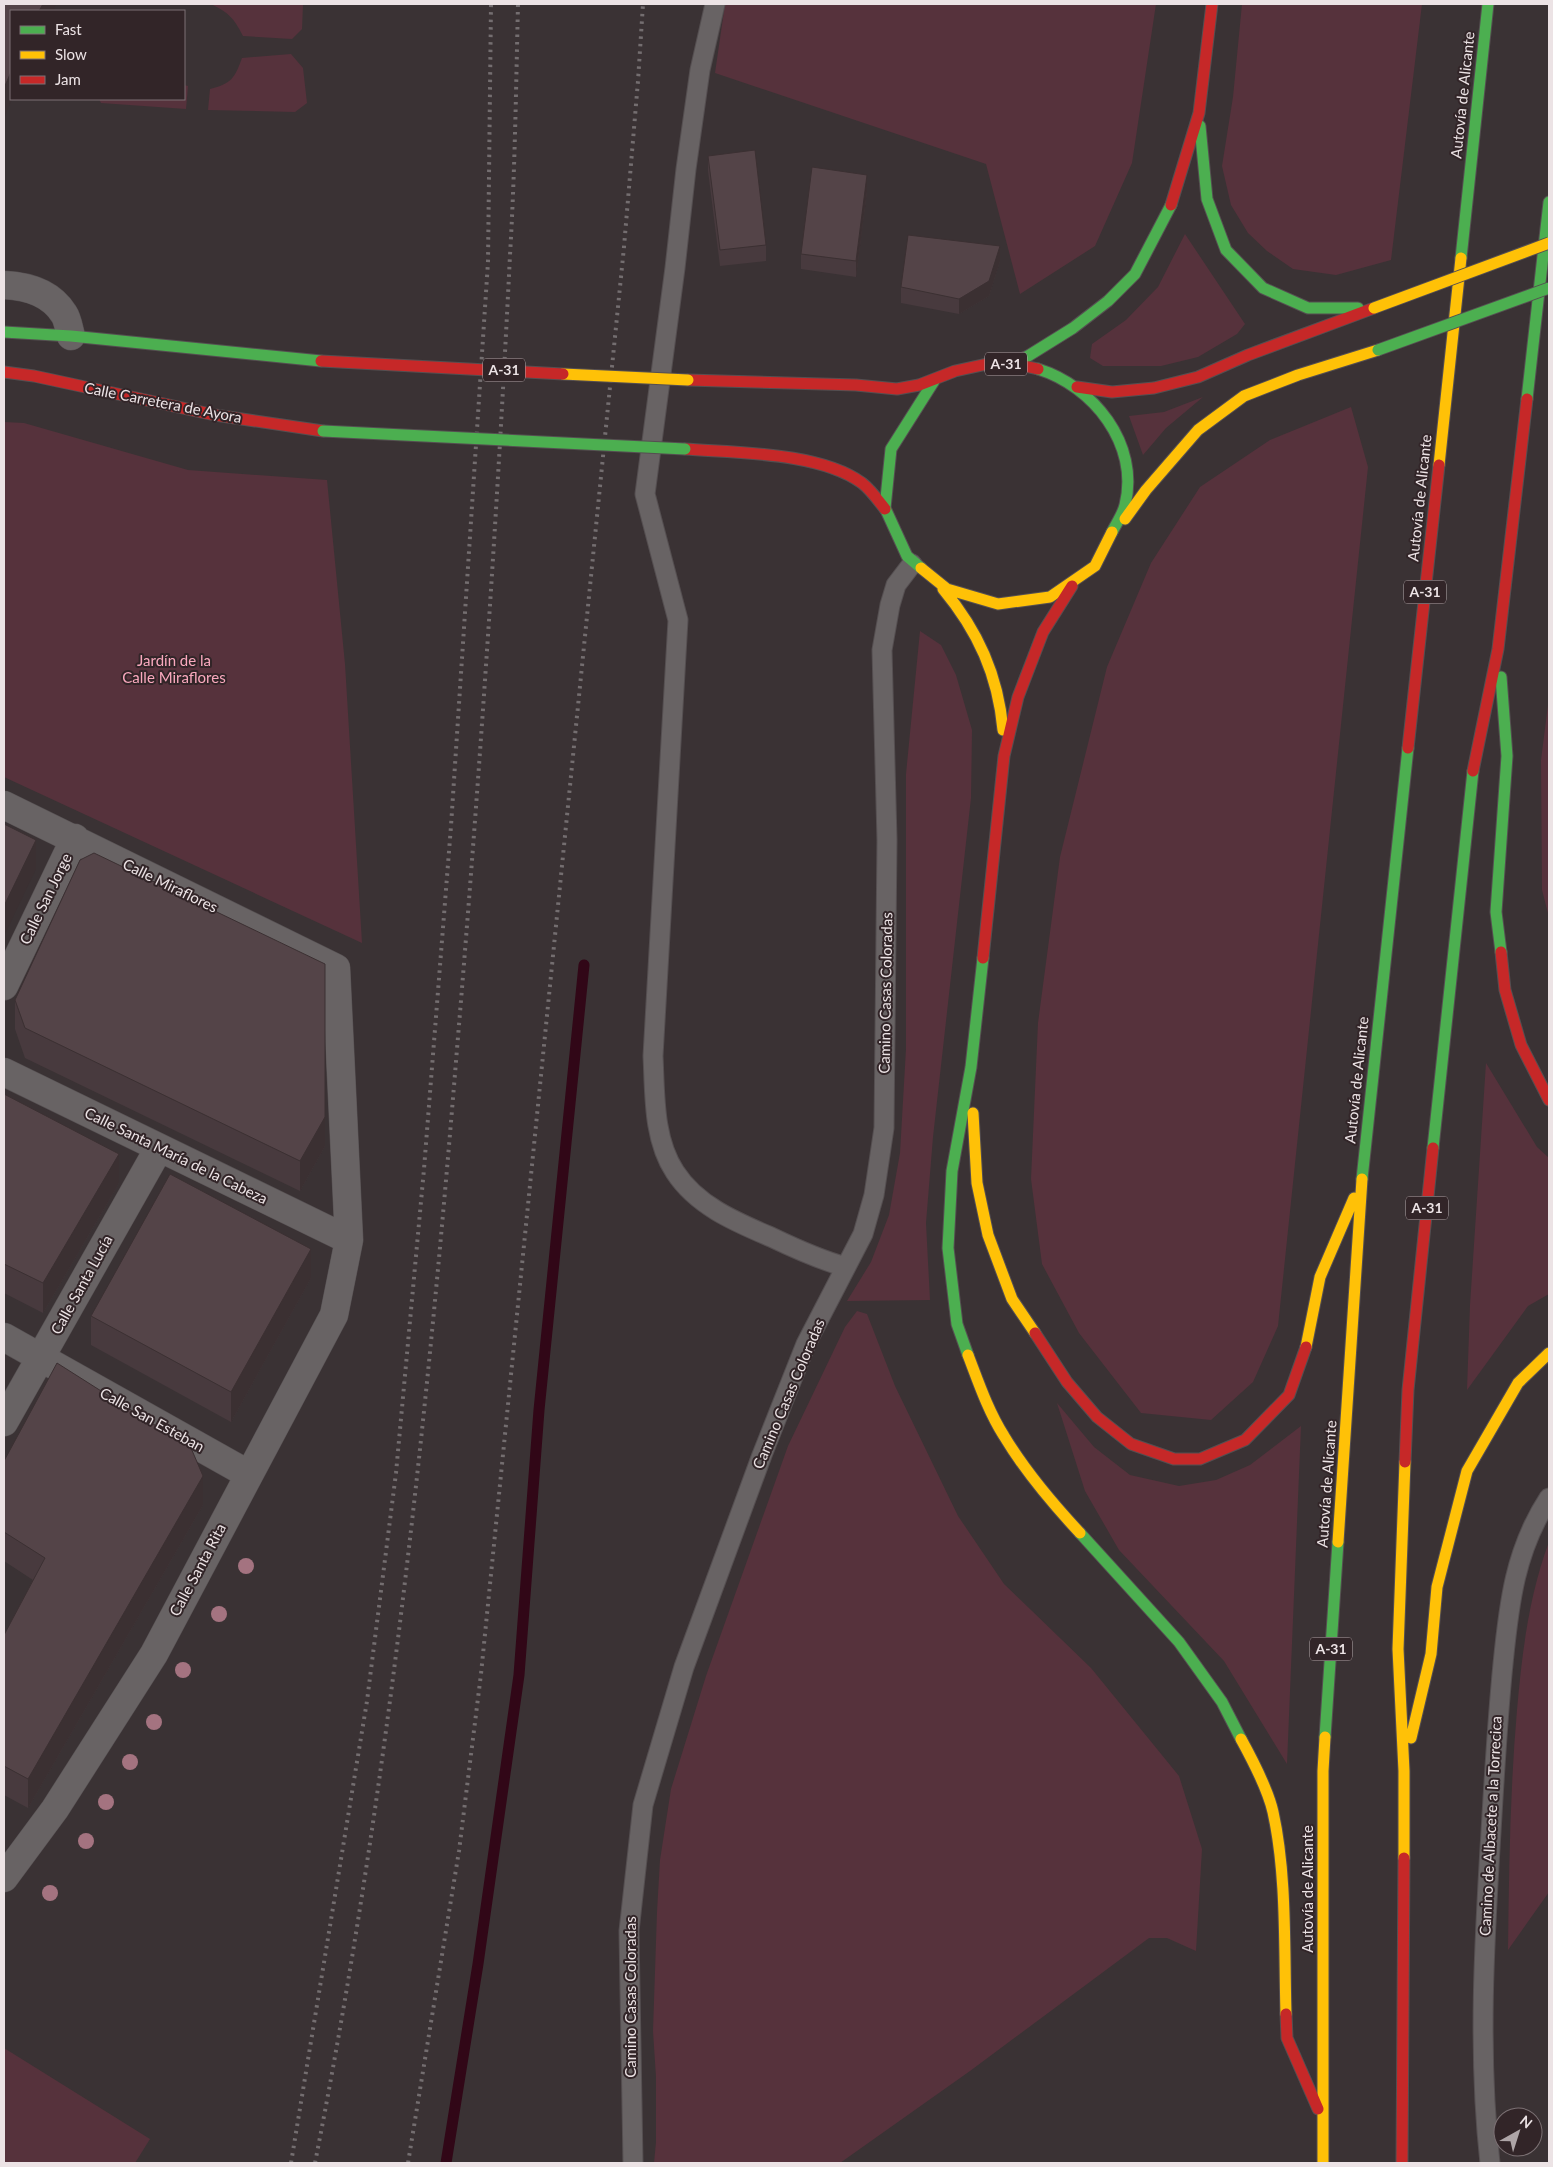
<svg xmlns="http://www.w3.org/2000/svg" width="1553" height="2167" font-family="Lato,sans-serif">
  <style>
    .green { fill: #56323c }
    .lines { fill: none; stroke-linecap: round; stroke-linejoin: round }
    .stream { stroke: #310717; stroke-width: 11 }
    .lane-casing { stroke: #554f51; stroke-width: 21 }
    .street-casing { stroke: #554f51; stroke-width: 29 }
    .fast-casing { stroke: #554f51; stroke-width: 13 }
    .slow-casing { stroke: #554f51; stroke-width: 13 }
    .jam-casing { stroke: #554f51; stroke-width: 13 }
    .lane { stroke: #686364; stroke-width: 19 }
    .street { stroke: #686364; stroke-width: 28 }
    .fast { stroke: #4caf50; stroke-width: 11 }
    .slow { stroke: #ffc107; stroke-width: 11 }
    .jam { stroke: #c62828; stroke-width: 11 }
    .rail { stroke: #746e70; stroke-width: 4; stroke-dasharray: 2.5 5; stroke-linecap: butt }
    .fast-bridge-casing { stroke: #554f51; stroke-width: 13; stroke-linecap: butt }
    .slow-bridge-casing { stroke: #554f51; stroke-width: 13; stroke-linecap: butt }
    .jam-bridge-casing { stroke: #554f51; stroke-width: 13; stroke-linecap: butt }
    .fast-bridge { stroke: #4caf50; stroke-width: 11 }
    .slow-bridge { stroke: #ffc107; stroke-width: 11 }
    .jam-bridge { stroke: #c62828; stroke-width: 11 }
    .tree { fill: #a47380 }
    .wall { fill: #483a3e }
    .shaded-wall { fill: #3b3032 }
    .building { fill: #544448; stroke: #3b3032 }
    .labels { text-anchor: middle; stroke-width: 4; stroke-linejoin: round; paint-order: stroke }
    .shield { fill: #322528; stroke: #b4aaac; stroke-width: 1 }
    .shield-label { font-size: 14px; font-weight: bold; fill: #ece3e5 }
    .street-label { font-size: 15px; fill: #ece3e5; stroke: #322528 }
    .park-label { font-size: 15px; fill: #faa9be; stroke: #322528 }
  </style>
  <rect width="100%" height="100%" fill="#3a3234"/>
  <!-- green -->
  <path class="green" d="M 211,4 L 303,4 L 302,29 L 292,39 L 243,36 C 234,18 229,13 211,4 Z
    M 725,4 L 1156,4 L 1132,163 L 1095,246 L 1020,294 L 986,164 L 715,73 Z
    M 1242,4 L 1422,4 L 1391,260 L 1336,275 L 1293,269 L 1267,251 L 1248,233 L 1231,205 L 1222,166 L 1233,97 Z
    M 291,54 L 303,68 L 307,103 L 295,112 L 208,110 L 210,89 C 231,84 235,78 242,58 Z
    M 184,85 L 188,86 L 186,109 L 101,103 L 99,99 L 184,99 Z
    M 1185,234 L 1245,324 L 1237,334 L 1198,357 L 1161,366 L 1103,366 L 1090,358 L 1092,344 L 1126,320 L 1158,287 Z
    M 1203,397 L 1166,428 L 1143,455 L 1129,416 L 1164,412 Z
    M 1351,407 L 1368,467 L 1278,1326 L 1253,1382 L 1211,1420 L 1141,1413 L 1079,1333 L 1042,1264 L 1031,1179 L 1038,1023 L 1060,857 L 1107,667 L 1151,563 L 1200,487 L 1270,440 Z
    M 4,422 L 24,423 L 188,470 L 327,480 L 345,664 L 362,943 L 4,777 Z
    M 920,631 L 941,645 L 956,675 L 972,730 L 971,798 L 933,1137 L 926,1223 L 930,1300 L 847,1301 L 871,1262 L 889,1215 L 900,1153 L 906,1049 L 906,774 Z
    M 1549,697 L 1549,917 L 1542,890 L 1541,760 Z
    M 1486,1063 L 1537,1147 L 1549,1158 L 1549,1294 L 1528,1306 L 1467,1390 L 1470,1305 Z
    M 857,1311 L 867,1314 L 895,1386 L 958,1516 L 1004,1584 L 1091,1668 L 1179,1776 L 1202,1849 L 1196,1951 L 1167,1938 L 1149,1938 L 970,2071 L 840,2163 L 654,2163 L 656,2142 L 656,2077 L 653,2031 L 657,1912 L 660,1860 L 671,1789 L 706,1676 L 788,1446 L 845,1327 Z
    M 1057,1403 L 1094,1447 L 1130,1475 L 1179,1486 L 1216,1480 L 1250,1465 L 1301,1426 L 1287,1764 L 1224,1661 L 1119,1550 L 1085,1491 Z
    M 1549,1542 L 1549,1892 L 1508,1950 C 1509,1870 1510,1790 1517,1710 C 1522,1653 1529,1595 1549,1542 Z
    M 4,2048 L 150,2139 L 135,2163 L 4,2163 Z"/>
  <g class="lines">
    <!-- stream -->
    <path class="stream" d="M 446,2163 L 478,1964 L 519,1675 L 539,1410 L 584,965"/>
    <defs>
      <path id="lane" d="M 715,4 L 700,70 L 686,169 L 675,268 L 645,494 L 678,620 L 653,1056 C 655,1094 653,1139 675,1172 C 697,1206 736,1222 771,1237 C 796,1249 820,1260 846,1267
        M 633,2163 L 629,1931 L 643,1805 L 684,1667 L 762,1455 L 806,1344 L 863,1234 L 874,1195 L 884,1128 L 887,840 L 882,650 L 890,605 L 896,585 L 912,564
        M 1490,2163 C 1477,2047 1485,1931 1492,1815 C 1495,1764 1498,1714 1503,1664 C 1509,1603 1515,1550 1549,1498"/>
      <path id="street" d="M 4,285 C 27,286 51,293 64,314 C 68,320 69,330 71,336
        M 4,805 L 336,968 L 349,1240 L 334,1315 L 154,1654 L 55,1809 L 4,1878
        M 4,986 L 75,838
        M 4,1072 L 349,1240
        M 4,1337 L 248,1474
        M 4,1422 L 159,1148"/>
      <path id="fast" d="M 1200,126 L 1207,199 L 1226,250 L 1263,288 L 1308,308 L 1358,308
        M 1461,258 L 1488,4
        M 4,332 L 71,336 L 321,361
        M 1010,364 L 1028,356 L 1073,328 L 1108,301 L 1135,274 L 1171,205
        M 1038,369 C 1093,386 1140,444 1125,505 C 1123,514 1116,524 1112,532
        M 1527,399 L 1549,202
        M 921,568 L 907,556 L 885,508 L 891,449 L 934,381
        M 1501,952 L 1496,912 L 1507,756 L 1501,677
        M 1433,1148 L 1473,771
        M 1362,1179 L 1408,748
        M 968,1355 L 957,1324 L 948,1248 L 952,1171 L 971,1067 L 983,958
        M 1080,1533 L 1179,1642 L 1222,1702 L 1241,1739
        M 1325,1737 L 1338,1542"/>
      <path id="slow" d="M 1439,465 L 1461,258
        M 1125,519 L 1146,490 L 1198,430 L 1244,396 L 1298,375 L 1378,350
        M 921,568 L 947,589 L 998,604 L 1050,597 L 1095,566 L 1112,532
        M 943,589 C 978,631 998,675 1003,730
        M 973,1113 L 977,1183 L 988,1235 L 1012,1299 L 1035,1333
        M 1306,1347 L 1320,1277 L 1354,1198
        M 968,1355 C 978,1381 988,1411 1004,1436 C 1025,1471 1052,1503 1080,1533
        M 1338,1542 L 1362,1179
        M 1411,1738 L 1431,1654 L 1437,1587 L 1467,1471 L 1518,1383 L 1549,1353
        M 1241,1739 C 1252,1759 1268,1790 1273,1812 C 1287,1875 1284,1949 1286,2014
        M 1404,1858 L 1404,1771 L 1398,1649 L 1405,1462
        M 1323,2163 L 1323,1771 L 1325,1737"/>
      <path id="jam" d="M 1171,205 L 1199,113 L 1212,4
        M 4,372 L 34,376 L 215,415 L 323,431
        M 688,380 L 856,385 L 897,389 L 919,385 L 955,371 L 987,364 L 1020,365 L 1038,369
        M 1077,387 L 1112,392 L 1154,388 L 1198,377 L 1248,355 L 1374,308
        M 685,449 C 736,453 820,452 862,483 C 871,490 878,500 885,509
        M 1408,748 L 1439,465
        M 1473,771 L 1498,649 L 1527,399
        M 1501,952 L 1505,990 L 1521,1045 L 1549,1100
        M 983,958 L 1004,756 L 1018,697 L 1043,632 L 1072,586
        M 1035,1333 L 1067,1382 L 1097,1417 L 1131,1444 L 1174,1459 L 1200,1459 L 1245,1440 L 1289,1395 L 1306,1347
        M 1405,1462 L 1408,1390 L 1433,1148
        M 1286,2014 L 1287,2038 L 1318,2109
        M 1402,2163 L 1404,1858"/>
    </defs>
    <!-- lane casing -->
    <use href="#lane" class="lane-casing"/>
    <!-- street casing -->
    <use href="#street" class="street-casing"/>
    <!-- fast casing -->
    <use href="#fast" class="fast-casing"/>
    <!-- slow casing -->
    <use href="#slow" class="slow-casing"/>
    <!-- jam casing -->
    <use href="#jam" class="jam-casing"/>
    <!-- lane -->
    <use href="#lane" class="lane"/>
    <!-- street -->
    <use href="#street" class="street"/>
    <!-- fast -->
    <use href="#fast" class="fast"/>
    <!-- slow -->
    <use href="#slow" class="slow"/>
    <!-- jam -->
    <use href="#jam" class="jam"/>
    <!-- rail -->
    <path class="rail" d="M 291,2163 L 367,1701 L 396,1473 L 424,1169 L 451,826 L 488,262 L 491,4
      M 315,2163 C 387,1796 427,1422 457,1049 C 479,785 497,520 510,255 C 515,171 516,87 518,4
      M 408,2163 L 459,1851 L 481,1674 L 624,247 L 638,81 L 643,4"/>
    <defs>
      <path id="fast-bridge" d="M 1378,350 L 1549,288
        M 323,431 L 685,449"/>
      <path id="slow-bridge" d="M 1374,308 L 1549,243
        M 563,374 L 688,380"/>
      <path id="jam-bridge" d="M 321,361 L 563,374"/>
    </defs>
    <!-- fast-bridge casing -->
    <use href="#fast-bridge" class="fast-bridge-casing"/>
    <!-- slow-bridge casing -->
    <use href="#slow-bridge" class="slow-bridge-casing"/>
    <!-- jam-bridge casing -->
    <use href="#jam-bridge" class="jam-bridge-casing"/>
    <!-- fast-bridge -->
    <use href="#fast-bridge" class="fast-bridge"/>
    <!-- slow-bridge -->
    <use href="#slow-bridge" class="slow-bridge"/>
    <!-- jam-bridge -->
    <use href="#jam-bridge" class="jam-bridge"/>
  </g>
  <!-- trees -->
  <g class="tree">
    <circle cx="246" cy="1566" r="8"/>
    <circle cx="219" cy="1614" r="8"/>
    <circle cx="183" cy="1670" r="8"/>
    <circle cx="154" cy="1722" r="8"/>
    <circle cx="130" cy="1762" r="8"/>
    <circle cx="106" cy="1802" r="8"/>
    <circle cx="86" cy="1841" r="8"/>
    <circle cx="50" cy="1893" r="8"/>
  </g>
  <!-- wall -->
  <path class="wall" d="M 708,156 L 766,245 L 766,261 L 720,266 L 708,171 Z
    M 867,191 L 856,277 L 801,269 L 801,254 Z
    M 1000,261 L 989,296 L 959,314 L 901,303 L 901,287 Z
    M 15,1000 L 325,1146 L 300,1191 L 25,1058 L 15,1029 Z
    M 4,1094 L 119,1183 L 43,1313 L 4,1293 Z
    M 311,1278 L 231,1422 L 91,1345 L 91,1316 Z
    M 4,1461 L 203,1505 L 28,1808 L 4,1795 L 4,1635 L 33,1580 L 4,1561 Z"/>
  <!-- shaded-wall -->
  <path class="shaded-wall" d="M 43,4 L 56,4 L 53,11 L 39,11 Z
    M 11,72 L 11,99 L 12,99 L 4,118 L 4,88 Z
    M 867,175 L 867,191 L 856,277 L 856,261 Z
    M 1000,246 L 1000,261 L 989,296 L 959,314 L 959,299 Z
    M 36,840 L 36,869 L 4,936 L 4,906 Z
    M 325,964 L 325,1146 L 300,1191 L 300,1161 Z
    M 119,1154 L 119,1183 L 43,1313 L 43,1283 Z
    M 311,1249 L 311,1278 L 231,1422 L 231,1392 Z
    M 203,1476 L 203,1505 L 28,1808 L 28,1779 Z"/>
  <!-- building -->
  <path class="building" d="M 4,4 L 43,4 L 39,11 L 11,11 L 11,72 L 4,88 Z
    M 755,150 L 766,245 L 720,250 L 708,156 Z
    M 812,167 L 867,175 L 856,261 L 801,254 Z
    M 908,235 L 1000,246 L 989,281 L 959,299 L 901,287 Z
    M 4,824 L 36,840 L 4,906 Z
    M 94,853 L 325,964 L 325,1117 L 300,1161 L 25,1028 L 15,1000 L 80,860 Z
    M 4,1094 L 119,1154 L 43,1283 L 4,1264 Z
    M 170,1174 L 311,1249 L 231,1392 L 91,1316 Z
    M 57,1363 L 191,1448 L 203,1476 L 28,1779 L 4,1766 L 4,1635 L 45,1558 L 4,1532 L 4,1461 Z"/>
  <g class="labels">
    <!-- shield labels -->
    <g class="shield">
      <rect x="985" y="352.5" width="42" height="23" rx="4"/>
      <rect x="483" y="358.5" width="42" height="23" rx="4"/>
      <rect x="1404" y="580.5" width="42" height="23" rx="4"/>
      <rect x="1406" y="1196.5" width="42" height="23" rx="4"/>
      <rect x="1310" y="1637.5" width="42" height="23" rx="4"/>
    </g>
    <g class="shield-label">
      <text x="1006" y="369">A-31</text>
      <text x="504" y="375">A-31</text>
      <text x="1425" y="597">A-31</text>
      <text x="1427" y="1213">A-31</text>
      <text x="1331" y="1654">A-31</text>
    </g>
    <!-- street labels -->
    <g class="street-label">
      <text transform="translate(1463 95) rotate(-84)" y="5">Autovía de Alicante</text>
      <text transform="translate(163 403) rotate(11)" y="5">Calle Carretera de Ayora</text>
      <text transform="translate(1420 498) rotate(-84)" y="5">Autovía de Alicante</text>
      <text transform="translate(170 886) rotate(26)" y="5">Calle Miraflores</text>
      <text transform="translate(46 899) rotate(-64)" y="5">Calle San Jorge</text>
      <text transform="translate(886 993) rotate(-89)" y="5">Camino Casas Coloradas</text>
      <text transform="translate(1357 1080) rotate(-84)" y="5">Autovía de Alicante</text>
      <text transform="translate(176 1156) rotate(26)" y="5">Calle Santa María de la Cabeza</text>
      <text transform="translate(82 1285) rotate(-61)" y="5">Calle Santa Lucía</text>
      <text transform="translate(789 1394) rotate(-67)" y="5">Camino Casas Coloradas</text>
      <text transform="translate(152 1420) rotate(29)" y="5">Calle San Esteban</text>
      <text transform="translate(1327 1484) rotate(-86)" y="5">Autovía de Alicante</text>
      <text transform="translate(198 1570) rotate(-62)" y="5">Calle Santa Rita</text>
      <text transform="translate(1491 1826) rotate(-87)" y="5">Camino de Albacete a la Torrecica</text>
      <text transform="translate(1308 1889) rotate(-90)" y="5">Autovía de Alicante</text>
      <text transform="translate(631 1997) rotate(-90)" y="5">Camino Casas Coloradas</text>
    </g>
    <!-- park labels -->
    <g class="park-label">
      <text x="174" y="666">Jardín de la<tspan x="174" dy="17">Calle Miraflores</tspan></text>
    </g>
  </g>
  <!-- border -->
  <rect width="1553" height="2167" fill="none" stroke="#ece3e5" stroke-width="10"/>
  <!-- legend -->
  <rect x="10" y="10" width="175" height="90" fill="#322528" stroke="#7c7174"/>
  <rect x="20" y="26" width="25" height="8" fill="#4caf50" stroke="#7c7174"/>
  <text x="55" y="35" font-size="15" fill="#ece3e5">Fast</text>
  <rect x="20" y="51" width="25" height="8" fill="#ffc107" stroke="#7c7174"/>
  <text x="55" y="60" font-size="15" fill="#ece3e5">Slow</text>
  <rect x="20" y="76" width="25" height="8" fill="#c62828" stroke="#7c7174"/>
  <text x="55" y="85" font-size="15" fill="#ece3e5">Jam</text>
  <!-- north arrow -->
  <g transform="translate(1518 2132) rotate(39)"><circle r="24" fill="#322528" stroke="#7c7174"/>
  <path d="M0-4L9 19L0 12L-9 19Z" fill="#aea5a7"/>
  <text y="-8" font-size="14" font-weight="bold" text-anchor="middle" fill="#ece3e5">N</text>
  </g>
</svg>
